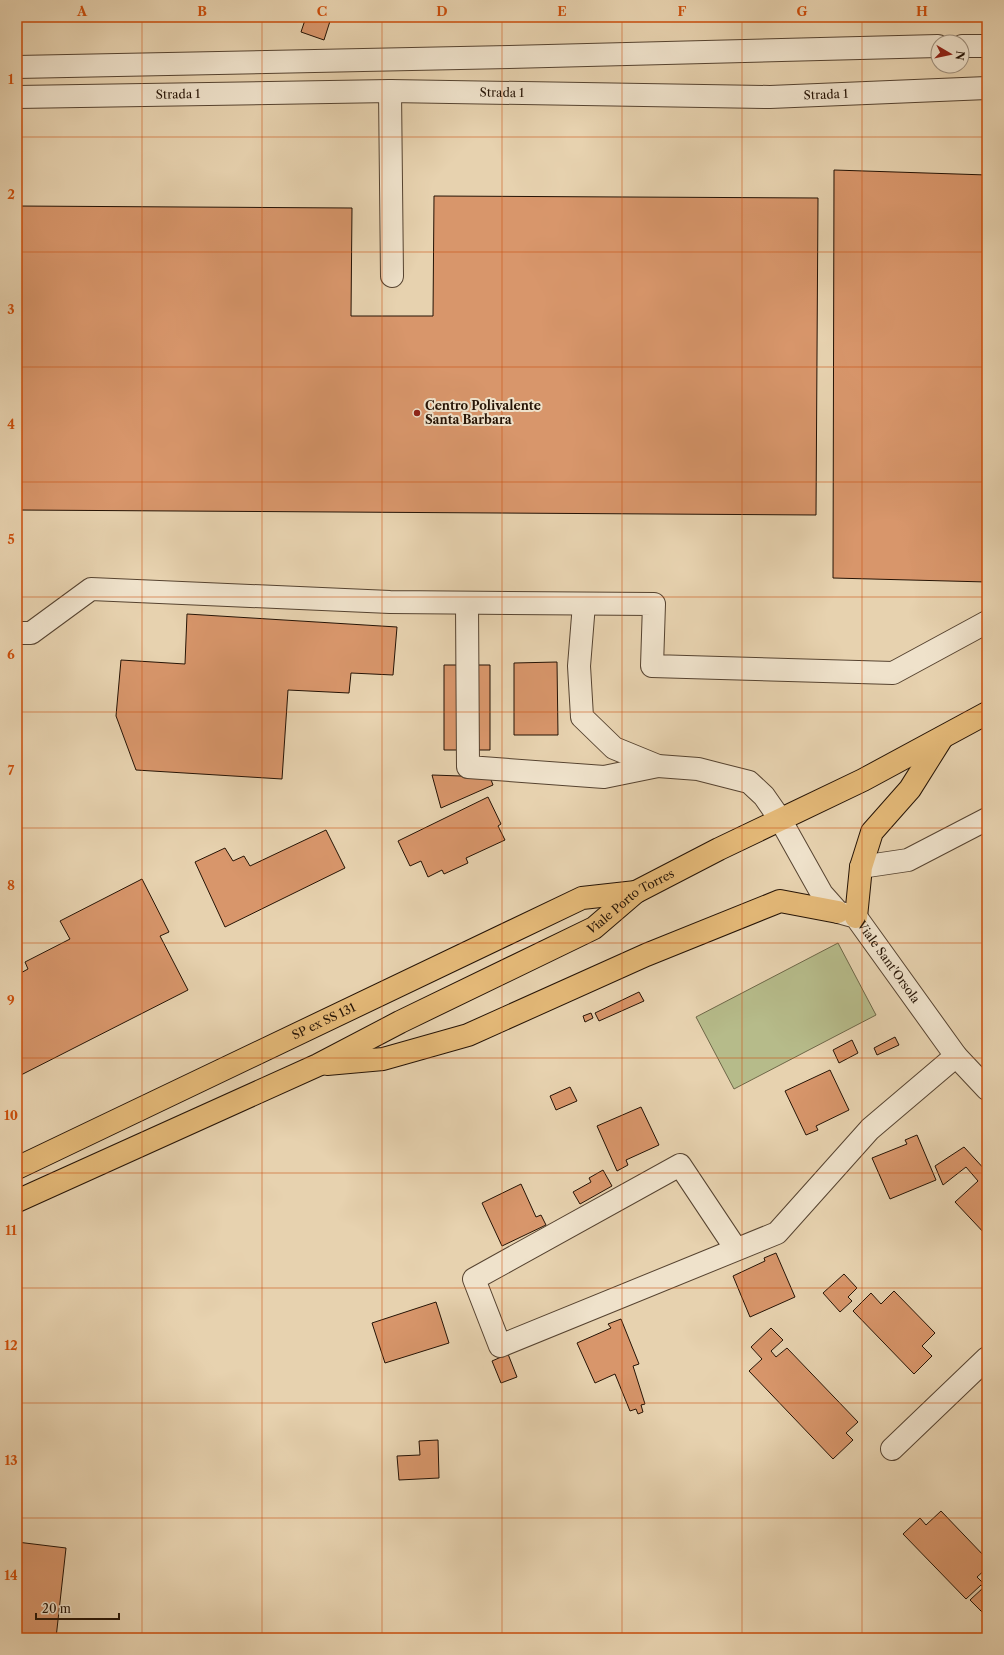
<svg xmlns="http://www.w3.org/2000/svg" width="1004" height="1655" font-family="'Libre Caslon Text',serif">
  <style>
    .green { fill: #b6bb8a; stroke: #6e6748 }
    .building { fill: #d8966b; stroke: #251305 }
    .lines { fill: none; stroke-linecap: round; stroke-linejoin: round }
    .minor-casing { stroke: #564330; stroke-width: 24 }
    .major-casing { stroke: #251305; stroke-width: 24 }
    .minor { stroke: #efe2cb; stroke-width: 22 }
    .major { stroke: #e4b978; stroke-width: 22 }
    .grid { fill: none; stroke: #cb4e0b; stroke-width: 1; stroke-opacity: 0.55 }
    .poi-dot { fill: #8f2418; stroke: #efe2cb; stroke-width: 1.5 }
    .labels { text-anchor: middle; stroke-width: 4; stroke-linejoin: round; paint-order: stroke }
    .street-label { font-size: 12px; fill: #251305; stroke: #efe2cb }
    .poi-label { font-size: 12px; font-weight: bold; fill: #251305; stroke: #efe2cb; text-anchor: start }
    .neatline { fill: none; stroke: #cb4e0b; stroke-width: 1.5 }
    .grid-label { font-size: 13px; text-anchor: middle; font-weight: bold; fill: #cb4e0b }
  </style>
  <rect width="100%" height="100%" fill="#e7d2af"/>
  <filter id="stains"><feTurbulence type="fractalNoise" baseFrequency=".005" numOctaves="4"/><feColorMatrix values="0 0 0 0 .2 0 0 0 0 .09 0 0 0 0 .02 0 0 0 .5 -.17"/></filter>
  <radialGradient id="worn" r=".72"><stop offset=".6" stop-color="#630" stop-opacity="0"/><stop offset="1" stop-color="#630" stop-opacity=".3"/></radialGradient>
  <!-- green -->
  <path class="green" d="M 838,943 L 876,1015 L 734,1089 L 696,1017 Z"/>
  <!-- building -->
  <path class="building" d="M 306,17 L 331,18 L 324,40 L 301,32 Z
    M 834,170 L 987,175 L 987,582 L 833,578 Z
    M 434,196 L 818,198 L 816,515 L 17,510 L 17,206 L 352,208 L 351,316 L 433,316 Z
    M 187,614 L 397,627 L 393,675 L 351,673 L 349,693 L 288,690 L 282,779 L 136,770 L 116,716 L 121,660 L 185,664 Z
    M 557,662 L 558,735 L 514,735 L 514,663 Z
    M 444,665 L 490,665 L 490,750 L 444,750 Z
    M 432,775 L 490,777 L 493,785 L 441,808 Z
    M 488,797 L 501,824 L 498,826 L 505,840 L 466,858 L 468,863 L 444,874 L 442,870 L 428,877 L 421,861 L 410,866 L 398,841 Z
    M 326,830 L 345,868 L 225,927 L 195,862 L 225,848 L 233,861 L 244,856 L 250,866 Z
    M 142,879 L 169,932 L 160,936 L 188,990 L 17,1077 L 17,975 L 28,969 L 25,962 L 70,939 L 60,921 Z
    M 639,992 L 644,1001 L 599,1021 L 595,1013 Z
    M 591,1013 L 593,1018 L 585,1022 L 583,1016 Z
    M 895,1037 L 899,1045 L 877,1055 L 874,1048 Z
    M 852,1040 L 858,1053 L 839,1063 L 833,1050 Z
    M 830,1070 L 849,1110 L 816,1126 L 818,1130 L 806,1135 L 785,1091 Z
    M 570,1087 L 577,1101 L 556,1110 L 550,1096 Z
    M 641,1107 L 659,1145 L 626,1160 L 628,1165 L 617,1171 L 597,1126 Z
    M 917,1135 L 936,1180 L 890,1199 L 872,1158 L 907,1144 L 905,1140 Z
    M 964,1147 L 987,1172 L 987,1236 L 955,1202 L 978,1181 L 966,1167 L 943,1185 L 935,1166 Z
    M 603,1170 L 612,1186 L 580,1204 L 573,1192 L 591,1182 L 589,1178 Z
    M 521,1184 L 536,1217 L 541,1215 L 546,1225 L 502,1246 L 482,1203 Z
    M 776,1253 L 795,1297 L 750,1317 L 733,1276 L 765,1261 L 764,1258 Z
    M 844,1274 L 857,1288 L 848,1297 L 852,1301 L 840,1312 L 823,1293 Z
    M 894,1291 L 935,1333 L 922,1346 L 932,1356 L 914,1374 L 853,1311 L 871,1293 L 881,1304 Z
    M 436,1302 L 449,1343 L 385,1363 L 372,1323 Z
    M 621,1319 L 639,1364 L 633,1366 L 645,1404 L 641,1405 L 643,1412 L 638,1414 L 636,1409 L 630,1411 L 615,1374 L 595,1383 L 577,1343 L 611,1328 L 608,1324 Z
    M 771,1328 L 783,1340 L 771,1351 L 776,1357 L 787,1348 L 858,1422 L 846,1433 L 853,1440 L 833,1459 L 749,1371 L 762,1359 L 751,1347 Z
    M 508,1354 L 517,1377 L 501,1383 L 492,1361 Z
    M 438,1440 L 439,1478 L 399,1480 L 397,1456 L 420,1455 L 419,1441 Z
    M 941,1511 L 987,1559 L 987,1568 L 977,1577 L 983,1583 L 987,1580 L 987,1612 L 985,1615 L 970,1600 L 984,1587 L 981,1585 L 966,1599 L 903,1534 L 920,1518 L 926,1525 Z
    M 17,1542 L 66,1548 L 56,1638 L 17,1638 Z"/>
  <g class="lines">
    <defs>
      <g id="minor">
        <path d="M 962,46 L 987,46"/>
        <path d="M 17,67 L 509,57 L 938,46"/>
        <path d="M 390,91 L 392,276"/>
        <path id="s1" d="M 17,97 L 390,91 L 770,97 L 987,88"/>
        <path d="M 467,603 L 468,767 L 604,777 L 658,766"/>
        <path id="s2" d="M 584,604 L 579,666 L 582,717 L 614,748 L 658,766 L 698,769 L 749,782 L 764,796 L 780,819 L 822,894 L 838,912 L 856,917 L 956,1056 L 987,1089"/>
        <path d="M 17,633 L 31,633 L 91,589 L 390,602 L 654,604 L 652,666 L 893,673 L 987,622"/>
        <path d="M 861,867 L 908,860 L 987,819"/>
        <path d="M 736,1249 L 680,1165 L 474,1279 L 500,1346 L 777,1233 L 870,1129 L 956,1056"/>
        <path d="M 892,1449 L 987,1358"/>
      </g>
      <g id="major">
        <path d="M 856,917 L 861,867 L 872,832 L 910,789 L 942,738"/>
        <path d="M 327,1064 L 383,1059 L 468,1035 L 646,955 L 780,901 L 838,912"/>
        <path id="s3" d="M 17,1168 L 582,898 L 636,892"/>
        <path id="s4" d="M 17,1201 L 318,1065 L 400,1022 L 594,928 L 636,892 L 719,849 L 863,780 L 987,713"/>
      </g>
    </defs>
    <!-- minor casing -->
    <use href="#minor" class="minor-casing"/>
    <!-- major casing -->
    <use href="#major" class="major-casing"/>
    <!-- minor -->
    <use href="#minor" class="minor"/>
    <!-- major -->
    <use href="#major" class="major"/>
  </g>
  <!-- grid -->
  <path class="grid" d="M 142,17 L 142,1638M 262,17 L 262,1638M 382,17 L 382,1638M 502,17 L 502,1638M 622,17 L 622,1638M 742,17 L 742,1638M 862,17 L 862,1638M 17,137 L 987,137M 17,252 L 987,252M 17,367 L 987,367M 17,482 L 987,482M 17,597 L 987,597M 17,712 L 987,712M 17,828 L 987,828M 17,943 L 987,943M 17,1058 L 987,1058M 17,1173 L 987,1173M 17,1288 L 987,1288M 17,1403 L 987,1403M 17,1518 L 987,1518"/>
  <!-- markers -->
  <circle class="poi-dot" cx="417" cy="413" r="4"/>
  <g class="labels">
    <!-- street labels -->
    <g class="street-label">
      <text dy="4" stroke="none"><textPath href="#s1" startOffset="485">Strada 1</textPath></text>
      <text dy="4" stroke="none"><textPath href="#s1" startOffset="809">Strada 1</textPath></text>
      <text dy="4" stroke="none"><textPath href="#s1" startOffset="161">Strada 1</textPath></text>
      <text dy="4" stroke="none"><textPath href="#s4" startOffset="684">Viale Porto Torres</textPath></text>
      <text dy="4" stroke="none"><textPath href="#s2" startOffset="531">Viale Sant'Orsola</textPath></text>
      <text dy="4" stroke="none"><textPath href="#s3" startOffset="340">SP ex SS 131</textPath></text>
    </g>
    <!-- poi labels -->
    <g class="poi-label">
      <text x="425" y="410">Centro Polivalente<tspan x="425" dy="14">Santa Barbara</tspan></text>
    </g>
  </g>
  <!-- margin -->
  <rect width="1004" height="1655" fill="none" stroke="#e7d2af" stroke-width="44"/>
  <!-- north arrow -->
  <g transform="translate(950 54) rotate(99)"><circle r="19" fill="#efe2cb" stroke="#9e8f7c"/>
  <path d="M0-3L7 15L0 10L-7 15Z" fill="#8f2418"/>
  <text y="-6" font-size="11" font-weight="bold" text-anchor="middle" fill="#251305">N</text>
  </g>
  <!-- scale -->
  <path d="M36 1613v6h83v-6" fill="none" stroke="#251305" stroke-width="2"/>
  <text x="42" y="1613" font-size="12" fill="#251305" stroke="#efe2cb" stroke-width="3" paint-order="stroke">20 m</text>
  <rect x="22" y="22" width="960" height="1611" class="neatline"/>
  <g class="grid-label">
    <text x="82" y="16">A</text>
    <text x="202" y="16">B</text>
    <text x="322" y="16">C</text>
    <text x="442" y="16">D</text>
    <text x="562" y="16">E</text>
    <text x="682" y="16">F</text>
    <text x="802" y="16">G</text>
    <text x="922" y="16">H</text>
    <text x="11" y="84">1</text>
    <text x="11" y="199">2</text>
    <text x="11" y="314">3</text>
    <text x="11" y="429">4</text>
    <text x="11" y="544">5</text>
    <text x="11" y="659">6</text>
    <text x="11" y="775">7</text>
    <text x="11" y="890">8</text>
    <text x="11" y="1005">9</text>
    <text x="11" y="1120">10</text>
    <text x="11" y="1235">11</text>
    <text x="11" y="1350">12</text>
    <text x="11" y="1465">13</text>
    <text x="11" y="1580">14</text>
  </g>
  <rect width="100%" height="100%" filter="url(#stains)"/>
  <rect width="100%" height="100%" fill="url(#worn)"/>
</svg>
